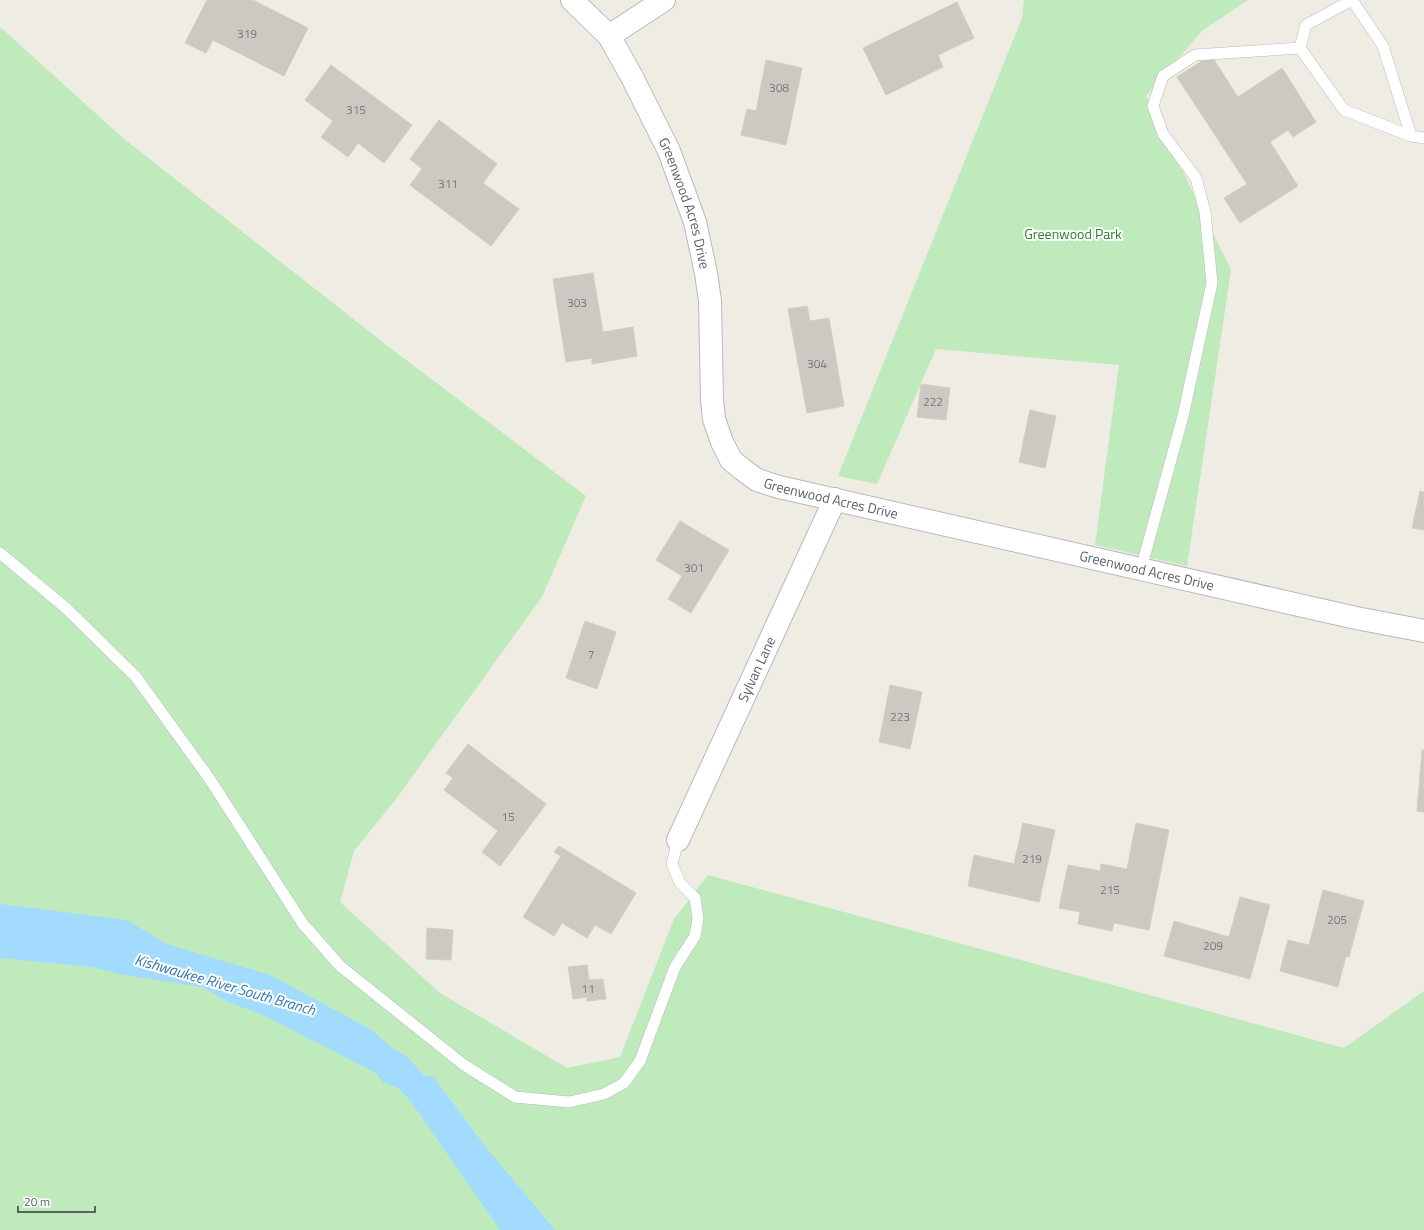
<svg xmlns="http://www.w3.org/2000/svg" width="1424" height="1230" font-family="'Titillium Web',sans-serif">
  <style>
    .green { fill: #bfeabc }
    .water { fill: #a3dbff }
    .building { fill: #ccc8c2; stroke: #d5cdc0 }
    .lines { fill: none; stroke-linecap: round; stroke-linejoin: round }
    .service-casing { stroke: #b6babe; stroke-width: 12 }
    .minor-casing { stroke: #b6babe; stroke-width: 24 }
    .service { stroke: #fff; stroke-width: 11 }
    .minor { stroke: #fff; stroke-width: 22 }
    .labels { text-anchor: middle; stroke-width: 4; stroke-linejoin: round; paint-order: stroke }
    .number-label { font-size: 12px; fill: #777a7c }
    .street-label { font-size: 14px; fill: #5b6065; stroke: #fff }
    .park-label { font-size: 14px; fill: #2b842b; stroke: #fff }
    .water-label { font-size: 15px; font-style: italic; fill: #3377b2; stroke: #fff }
  </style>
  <rect width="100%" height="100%" fill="#efece3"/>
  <!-- green -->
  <path class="green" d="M 1024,0 L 1248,0 L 1202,31 L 1146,96 L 1231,270 L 1187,566 L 1095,545 L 1119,365 L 936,349 L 877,484 L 838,476 L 1022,18 Z
    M 0,27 L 123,138 L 389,347 L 586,496 L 542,597 L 396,799 L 354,851 L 340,902 L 440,993 L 567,1068 L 620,1057 L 674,919 L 708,875 L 1344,1048 L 1424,991 L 1424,1230 L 0,1230 Z"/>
  <!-- water -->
  <path class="water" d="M 0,904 L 127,920 L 167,944 L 270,975 L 372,1030 L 393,1049 L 406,1056 L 424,1075 L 433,1076 L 481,1141 L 555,1230 L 500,1230 L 419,1113 L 406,1096 L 398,1088 L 384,1083 L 374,1072 L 265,1016 L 228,1002 L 202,987 L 123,975 L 92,967 L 0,958 Z"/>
  <!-- building -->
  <path class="building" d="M 207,0 L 253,0 L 308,28 L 284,76 L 213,40 L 206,53 L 185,43 Z
    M 957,2 L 974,38 L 938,55 L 943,67 L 886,95 L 863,48 Z
    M 1211,55 L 1238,97 L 1282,68 L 1316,122 L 1293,137 L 1288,130 L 1270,142 L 1298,186 L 1240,223 L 1224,198 L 1247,184 L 1177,77 Z
    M 766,60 L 802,68 L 786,145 L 741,135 L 747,109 L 756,111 Z
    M 331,65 L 412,125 L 384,163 L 358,143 L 348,157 L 321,137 L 333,121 L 305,100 Z
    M 439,120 L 497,164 L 483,183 L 519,209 L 491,246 L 410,185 L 422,169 L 410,159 Z
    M 593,273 L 603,332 L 633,327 L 637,356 L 592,364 L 592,358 L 566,362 L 553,279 Z
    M 807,306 L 810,321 L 829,318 L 844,406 L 807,413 L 788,309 Z
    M 921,384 L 950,388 L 946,420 L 917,417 Z
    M 1030,410 L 1056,416 L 1045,468 L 1019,462 Z
    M 1420,491 L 1424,492 L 1424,530 L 1412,528 Z
    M 680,521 L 729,550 L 691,613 L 668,599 L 682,576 L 656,560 Z
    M 585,621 L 616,632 L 597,689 L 566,678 Z
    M 890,685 L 922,692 L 910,749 L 879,742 Z
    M 468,744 L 546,804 L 500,866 L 482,852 L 498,831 L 444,790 L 453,778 L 446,773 Z
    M 1422,750 L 1424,750 L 1424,812 L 1417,811 Z
    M 1023,823 L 1055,830 L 1039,902 L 968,886 L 974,855 L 1014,864 Z
    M 1136,823 L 1169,830 L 1149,930 L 1114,923 L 1112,931 L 1078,924 L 1080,912 L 1059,908 L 1068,865 L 1100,871 L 1101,864 L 1127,869 Z
    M 559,846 L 636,893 L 611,934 L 595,925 L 587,938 L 562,923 L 554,936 L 523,917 L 561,856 L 554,852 Z
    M 1323,890 L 1364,901 L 1349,957 L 1346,956 L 1338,987 L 1280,971 L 1288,940 L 1309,945 Z
    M 1240,897 L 1270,905 L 1250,979 L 1164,956 L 1174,921 L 1229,937 Z
    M 427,928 L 453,930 L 451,960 L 426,959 Z
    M 587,965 L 589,980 L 603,979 L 606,999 L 587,1001 L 587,997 L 573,999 L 568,967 Z"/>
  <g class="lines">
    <defs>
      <path id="service" d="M 1300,48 L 1344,110 L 1411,136
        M 0,553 L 67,609 L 136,677 L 209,778 L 303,924 L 340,966 L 464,1065 L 515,1097 L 569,1102 L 604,1094 L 624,1083 L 640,1061 L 675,967 L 695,936 L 698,919 L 695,898 L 680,883 L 672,864 L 678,840
        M 1141,569 L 1183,416 L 1212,283 L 1205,212 L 1196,178 L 1163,134 L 1153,106 L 1163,76 L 1195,55 L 1300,48 L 1306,25 L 1352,0 L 1383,46 L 1411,136 L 1424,138"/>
      <g id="minor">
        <path id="s1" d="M 572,0 L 609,36 L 632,77 L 669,151 L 695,222 L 706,273 L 710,301 L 712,399 L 714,419 L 722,442 L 731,460 L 742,469 L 757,480 L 779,487 L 1356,618 L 1424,631"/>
        <path d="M 609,36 L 664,0"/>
        <path id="s2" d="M 678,840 L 835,499"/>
      </g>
    </defs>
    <!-- service casing -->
    <use href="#service" class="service-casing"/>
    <!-- minor casing -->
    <use href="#minor" class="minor-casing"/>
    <!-- service -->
    <use href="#service" class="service"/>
    <!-- minor -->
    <use href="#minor" class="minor"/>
  </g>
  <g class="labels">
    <!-- number labels -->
    <g class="number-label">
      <text x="247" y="38">319</text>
      <text x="779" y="92">308</text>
      <text x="356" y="114">315</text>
      <text x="448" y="188">311</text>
      <text x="577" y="307">303</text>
      <text x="817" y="368">304</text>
      <text x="933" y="406">222</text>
      <text x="694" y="572">301</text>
      <text x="591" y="659">7</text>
      <text x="900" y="721">223</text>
      <text x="508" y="821">15</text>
      <text x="1032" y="863">219</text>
      <text x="1110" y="894">215</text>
      <text x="1337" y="924">205</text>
      <text x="1213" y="950">209</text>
      <text x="588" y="993">11</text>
    </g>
    <!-- street labels -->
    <g class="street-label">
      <text dy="5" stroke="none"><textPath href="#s1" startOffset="236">Greenwood Acres Drive</textPath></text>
      <text dy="5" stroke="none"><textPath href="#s1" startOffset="609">Greenwood Acres Drive</textPath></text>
      <text dy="5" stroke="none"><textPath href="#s1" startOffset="933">Greenwood Acres Drive</textPath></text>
      <text dy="5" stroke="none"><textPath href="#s2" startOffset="188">Sylvan Lane</textPath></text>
    </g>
    <!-- park labels -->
    <g class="park-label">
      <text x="1073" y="239">Greenwood Park</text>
    </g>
    <!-- water labels -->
    <g class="water-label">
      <text transform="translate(225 985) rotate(16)" y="5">Kishwaukee River South Branch</text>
    </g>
  </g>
  <!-- scale -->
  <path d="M18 1206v6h77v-6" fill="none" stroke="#5b6065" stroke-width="2"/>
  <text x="24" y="1206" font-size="12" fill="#5b6065" stroke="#ffffff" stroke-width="3" paint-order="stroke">20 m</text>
</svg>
